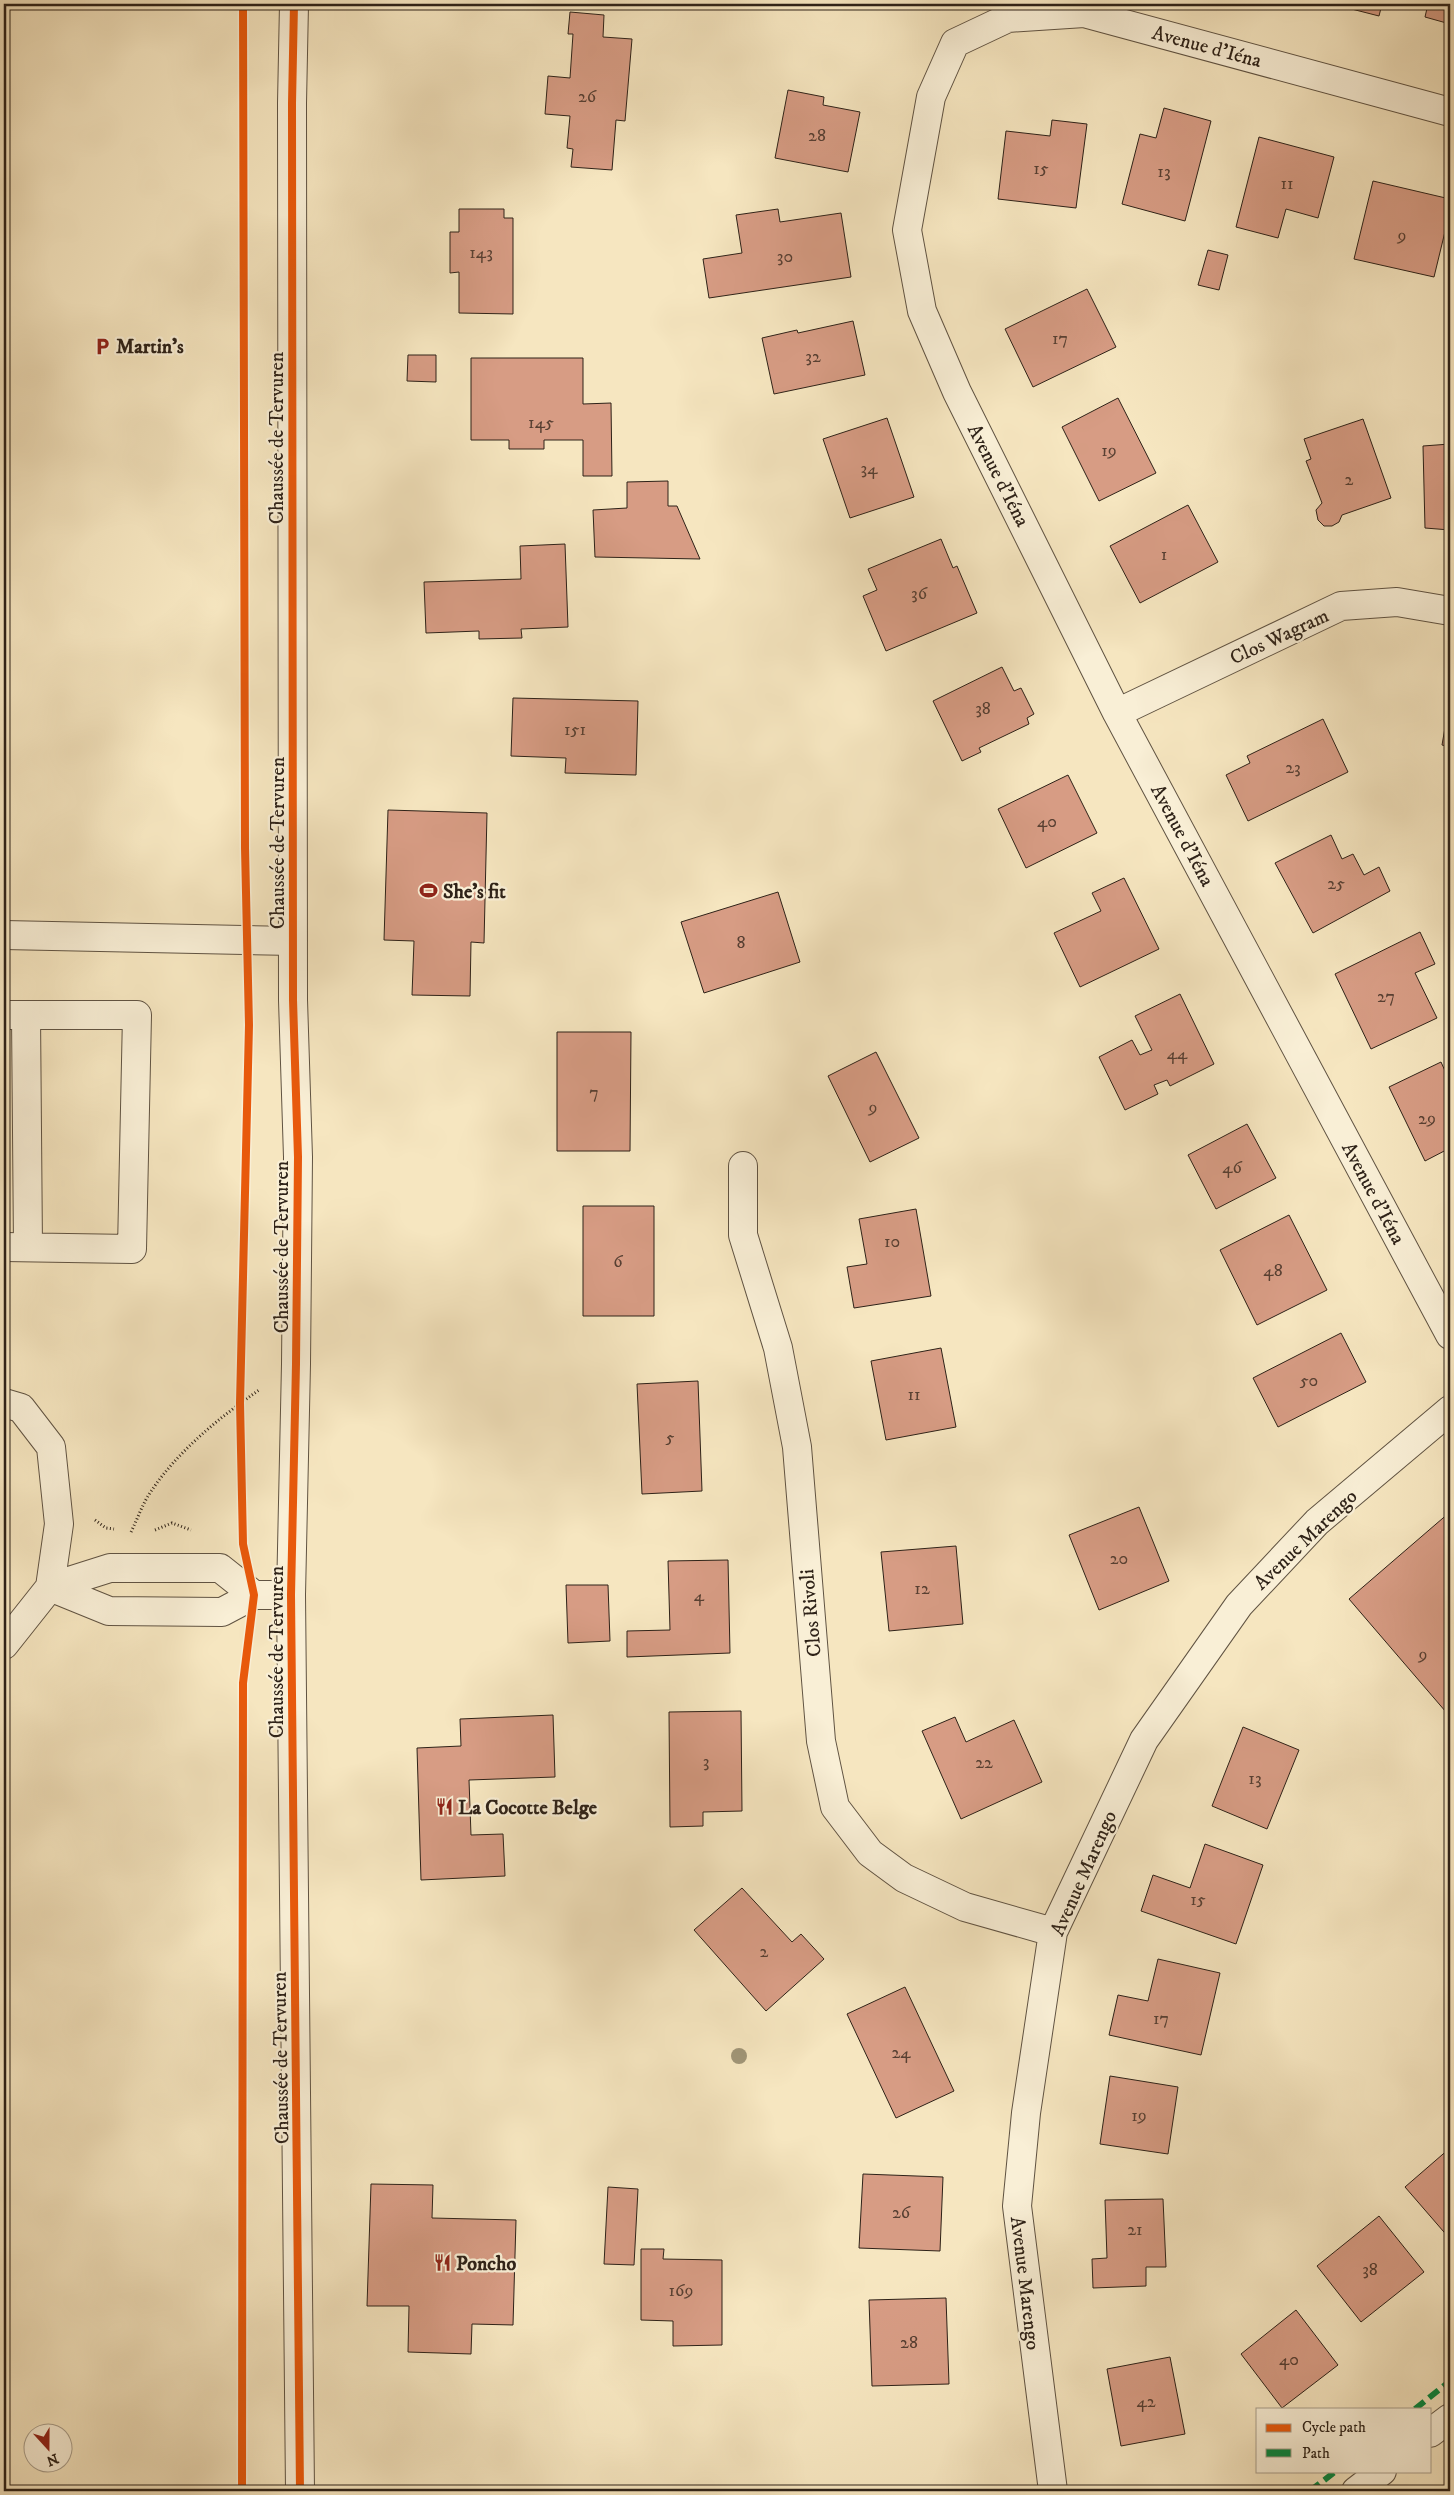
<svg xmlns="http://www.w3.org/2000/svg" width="1454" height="2495" font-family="'IM FELL DW Pica',serif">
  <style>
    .building { fill: #d79c84; stroke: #2e2218 }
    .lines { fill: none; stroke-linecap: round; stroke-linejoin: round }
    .minor-casing { stroke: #605342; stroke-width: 30 }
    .path { stroke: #2e2218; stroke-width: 3; stroke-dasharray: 1 2.5; stroke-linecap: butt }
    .minor { stroke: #f9efd6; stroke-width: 28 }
    .quiet { stroke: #00873e; stroke-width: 6; stroke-dasharray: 12 6; stroke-linecap: butt }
    .cycleway-casing { stroke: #f9efd6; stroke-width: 11 }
    .cycleway { stroke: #e8590c; stroke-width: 8 }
    .tree { fill: #a09577 }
    .labels { text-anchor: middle; stroke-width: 4.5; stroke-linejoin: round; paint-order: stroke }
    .number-label { font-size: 18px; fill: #584033 }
    .street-label { font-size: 20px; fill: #2e2218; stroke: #f9efd6 }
    .poi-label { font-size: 20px; font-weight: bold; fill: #2e2218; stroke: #f9efd6; text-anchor: start }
  </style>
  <rect width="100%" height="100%" fill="#f6e6c0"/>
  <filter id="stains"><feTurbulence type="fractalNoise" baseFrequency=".004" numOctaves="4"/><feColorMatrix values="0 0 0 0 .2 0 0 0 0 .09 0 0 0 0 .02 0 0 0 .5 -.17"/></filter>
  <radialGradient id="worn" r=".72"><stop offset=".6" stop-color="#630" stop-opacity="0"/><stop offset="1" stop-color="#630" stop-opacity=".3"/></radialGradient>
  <!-- building -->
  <path class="building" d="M 1332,4 L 1382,4 L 1379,16 Z
    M 1428,4 L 1450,4 L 1450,24 L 1425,17 Z
    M 570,12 L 604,15 L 603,37 L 632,39 L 625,121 L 616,120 L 612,170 L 571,167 L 573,149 L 567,148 L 570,116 L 545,114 L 548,76 L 570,78 L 573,34 L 568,34 Z
    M 788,90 L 824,97 L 823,105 L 860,112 L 848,172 L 775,158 Z
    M 1164,108 L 1211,121 L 1185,221 L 1122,204 L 1140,134 L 1156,138 Z
    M 1052,120 L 1087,124 L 1076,208 L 998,199 L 1006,131 L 1050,136 Z
    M 1259,137 L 1334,157 L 1318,218 L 1286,209 L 1278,238 L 1236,227 Z
    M 1373,181 L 1450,199 L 1450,211 L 1434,277 L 1354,259 Z
    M 459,209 L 504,209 L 504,218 L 513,218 L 513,314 L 459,313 L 459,272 L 450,273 L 450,232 L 459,232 Z
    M 778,209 L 780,222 L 841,213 L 851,277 L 709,298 L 703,259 L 742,253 L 736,215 Z
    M 1208,250 L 1228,255 L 1219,290 L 1198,285 Z
    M 1087,289 L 1116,347 L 1033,387 L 1005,329 Z
    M 853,321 L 865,375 L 774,394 L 762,338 L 797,330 L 798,333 Z
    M 408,355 L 436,355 L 436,382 L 407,381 Z
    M 471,358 L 583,358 L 583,404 L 611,403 L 612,476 L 583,476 L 583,440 L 544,440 L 544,449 L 509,449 L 509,440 L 471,440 Z
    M 1118,398 L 1156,473 L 1099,501 L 1062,427 Z
    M 887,418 L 914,497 L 850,518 L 823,439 Z
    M 1363,419 L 1391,498 L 1342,515 L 1339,522 L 1332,526 L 1324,526 L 1318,520 L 1316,510 L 1322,503 L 1306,461 L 1311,459 L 1304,439 Z
    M 1450,444 L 1450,530 L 1425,528 L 1423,446 Z
    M 668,481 L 668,506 L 677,506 L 700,559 L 595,557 L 593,510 L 627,508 L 627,482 Z
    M 1188,505 L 1218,562 L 1140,603 L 1110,546 Z
    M 941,539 L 953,568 L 957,566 L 977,613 L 886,651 L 863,596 L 877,590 L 868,569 Z
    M 565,544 L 568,627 L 521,629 L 522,638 L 479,639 L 479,631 L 426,633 L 424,582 L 521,579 L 520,546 Z
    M 1002,667 L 1014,691 L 1021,688 L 1034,714 L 1027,718 L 1029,724 L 979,748 L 981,752 L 962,761 L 933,701 Z
    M 513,698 L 638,701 L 636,775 L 565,773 L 566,758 L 511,756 Z
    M 1450,699 L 1450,747 L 1442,745 Z
    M 1323,719 L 1348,772 L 1248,821 L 1226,775 L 1250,763 L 1247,756 Z
    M 1068,775 L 1097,833 L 1026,868 L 998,809 Z
    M 388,810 L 487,813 L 484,943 L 471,942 L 470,996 L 412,995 L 414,941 L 384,940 Z
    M 1331,835 L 1342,859 L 1353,854 L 1364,875 L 1379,867 L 1390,891 L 1313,933 L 1275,863 Z
    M 1124,878 L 1159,949 L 1080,987 L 1054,933 L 1101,911 L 1092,893 Z
    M 778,892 L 800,962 L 704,993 L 681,922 Z
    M 1420,932 L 1435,964 L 1415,973 L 1437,1018 L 1371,1049 L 1335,974 Z
    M 1180,994 L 1214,1064 L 1170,1086 L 1167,1080 L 1154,1085 L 1158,1094 L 1125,1110 L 1099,1057 L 1132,1040 L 1140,1055 L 1152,1050 L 1135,1016 Z
    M 557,1032 L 631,1032 L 630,1151 L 557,1151 Z
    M 876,1052 L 919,1138 L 870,1162 L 828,1076 Z
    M 1441,1062 L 1450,1082 L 1450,1148 L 1425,1161 L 1389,1087 Z
    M 1247,1124 L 1276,1178 L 1216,1209 L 1188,1155 Z
    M 583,1206 L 654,1206 L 654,1316 L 583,1316 Z
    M 916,1209 L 931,1296 L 854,1308 L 847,1267 L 867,1264 L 859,1219 Z
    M 1289,1215 L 1327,1290 L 1257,1325 L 1220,1250 Z
    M 1341,1333 L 1366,1382 L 1278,1427 L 1253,1378 Z
    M 941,1348 L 956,1427 L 886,1440 L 871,1361 Z
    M 698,1381 L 702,1491 L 642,1494 L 637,1384 Z
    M 1139,1507 L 1169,1581 L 1099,1610 L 1069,1535 Z
    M 1450,1512 L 1450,1708 L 1446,1712 L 1349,1599 Z
    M 956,1546 L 963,1624 L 889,1631 L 881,1552 Z
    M 728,1560 L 730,1653 L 627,1657 L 627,1631 L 670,1630 L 668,1561 Z
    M 566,1585 L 608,1585 L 610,1641 L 568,1643 Z
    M 741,1711 L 742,1811 L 703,1812 L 703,1826 L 670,1827 L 669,1712 Z
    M 553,1715 L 555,1777 L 469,1780 L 471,1835 L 503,1834 L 505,1876 L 421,1880 L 417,1748 L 461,1746 L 460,1719 Z
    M 955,1717 L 966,1742 L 1014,1720 L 1042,1782 L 961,1819 L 922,1731 Z
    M 1243,1727 L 1299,1750 L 1267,1829 L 1212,1806 Z
    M 1205,1844 L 1263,1865 L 1236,1944 L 1141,1911 L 1153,1875 L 1190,1888 Z
    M 742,1888 L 792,1942 L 801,1934 L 824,1959 L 766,2011 L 694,1930 Z
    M 1158,1959 L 1220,1973 L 1201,2055 L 1109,2035 L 1118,1995 L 1148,2001 Z
    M 905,1987 L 954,2091 L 896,2118 L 847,2014 Z
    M 1110,2076 L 1178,2087 L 1168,2154 L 1100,2144 Z
    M 1450,2148 L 1450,2239 L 1405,2187 Z
    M 863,2174 L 943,2177 L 940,2251 L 859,2248 Z
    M 371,2184 L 433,2185 L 432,2218 L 516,2220 L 513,2325 L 472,2324 L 471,2354 L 408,2352 L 409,2306 L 367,2306 Z
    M 608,2187 L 638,2189 L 634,2265 L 604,2264 Z
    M 1163,2199 L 1166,2267 L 1146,2267 L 1146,2286 L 1093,2288 L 1092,2259 L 1107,2258 L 1105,2200 Z
    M 1379,2216 L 1424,2272 L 1361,2322 L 1317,2266 Z
    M 641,2249 L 664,2249 L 663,2259 L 722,2260 L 722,2345 L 673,2346 L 673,2321 L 641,2320 Z
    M 946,2298 L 949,2384 L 872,2386 L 869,2300 Z
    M 1296,2310 L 1338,2365 L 1282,2408 L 1241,2354 Z
    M 1170,2357 L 1185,2434 L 1121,2446 L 1107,2369 Z"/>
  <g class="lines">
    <defs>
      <path id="minor" d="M 294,4 L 292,103 L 293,1000 L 298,1157 L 296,1364 L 291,1595 L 300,2491
        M 1450,112 L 1084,13 L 1008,18 L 955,43 L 931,97 L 907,230 L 922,311 L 957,392 L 1117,713 L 1450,1335
        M 1117,713 L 1341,606 L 1397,602 L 1450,611
        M 4,935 L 293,941
        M 4,1015 L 137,1015 L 132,1249 L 4,1247
        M 26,1015 L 28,1247
        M 743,1166 L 743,1235 L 778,1348 L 797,1447 L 821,1741 L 835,1807 L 870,1853 L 904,1878 L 965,1907 L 1053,1932
        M 4,1403 L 21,1408 L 51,1447 L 59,1524 L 50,1587 L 4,1645
        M 50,1587 L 109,1611 L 222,1612 L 254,1595 L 291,1595
        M 50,1587 L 110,1568 L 220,1568 L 254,1595
        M 1430,2433 L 1450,2418
        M 1053,2491 L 1017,2206 L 1026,2113 L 1053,1932 L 1144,1740 L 1239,1605 L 1317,1522 L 1450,1410
        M 1356,2491 L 1382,2471"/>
    </defs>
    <!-- minor casing -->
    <use href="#minor" class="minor-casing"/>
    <!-- path -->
    <path class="path" d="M 95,1520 L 106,1528 L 114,1529
      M 155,1530 L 172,1523 L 191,1530
      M 131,1532 C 138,1518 143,1502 152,1490 C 178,1451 220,1417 259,1390"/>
    <!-- minor -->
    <use href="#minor" class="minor"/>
    <!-- quiet -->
    <path class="quiet" d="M 1415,2409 L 1450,2381
      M 1310,2491 L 1336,2471"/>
    <defs>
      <path id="cycleway" d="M 294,4 L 292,103 L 293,1000 L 298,1157 L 296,1364 L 291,1595 L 300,2491
        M 242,2491 L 243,1683 L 254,1595 L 243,1544 L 240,1403 L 249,1025 L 245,848 L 243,4"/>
    </defs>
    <!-- cycleway casing -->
    <use href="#cycleway" class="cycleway-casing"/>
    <!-- cycleway -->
    <use href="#cycleway" class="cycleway"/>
  </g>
  <!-- trees -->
  <circle class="tree" cx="739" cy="2056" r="8"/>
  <!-- icons -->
  <defs>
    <symbol id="parking-bare" viewBox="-9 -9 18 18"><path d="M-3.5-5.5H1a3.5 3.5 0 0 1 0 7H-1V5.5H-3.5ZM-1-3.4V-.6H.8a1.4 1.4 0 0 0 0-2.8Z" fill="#8f2418" stroke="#f9efd6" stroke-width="2.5" paint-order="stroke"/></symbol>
    <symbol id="stadium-bare" viewBox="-9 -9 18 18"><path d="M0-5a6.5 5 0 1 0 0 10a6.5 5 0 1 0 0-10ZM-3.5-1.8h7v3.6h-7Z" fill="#8f2418" stroke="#f9efd6" stroke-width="2.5" paint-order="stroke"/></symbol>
    <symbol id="restaurant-bare" viewBox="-9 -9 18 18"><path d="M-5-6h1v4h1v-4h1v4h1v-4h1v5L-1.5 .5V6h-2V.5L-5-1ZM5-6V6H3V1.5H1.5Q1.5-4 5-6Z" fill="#8f2418" stroke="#f9efd6" stroke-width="2.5" paint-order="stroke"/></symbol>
  </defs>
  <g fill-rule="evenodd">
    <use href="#parking-bare" x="90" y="334" width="25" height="25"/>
    <use href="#stadium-bare" x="416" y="878" width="25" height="25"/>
    <use href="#restaurant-bare" x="432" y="1794" width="25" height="25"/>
    <use href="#restaurant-bare" x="430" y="2250" width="25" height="25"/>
  </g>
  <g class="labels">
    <!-- number labels -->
    <g class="number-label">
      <text x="587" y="102">26</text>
      <text x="817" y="141">28</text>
      <text x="1041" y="174">15</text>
      <text x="1164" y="177">13</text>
      <text x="1287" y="189">11</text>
      <text x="1402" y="241">9</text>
      <text x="481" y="258">143</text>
      <text x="785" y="262">30</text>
      <text x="1060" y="344">17</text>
      <text x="813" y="362">32</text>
      <text x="541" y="428">145</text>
      <text x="1109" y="456">19</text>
      <text x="869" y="474">34</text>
      <text x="1349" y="485">2</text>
      <text x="1164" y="560">1</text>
      <text x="919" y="599">36</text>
      <text x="983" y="714">38</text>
      <text x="575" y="735">151</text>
      <text x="1293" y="773">23</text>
      <text x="1047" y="827">40</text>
      <text x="1336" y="889">25</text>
      <text x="741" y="948">8</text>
      <text x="1386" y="1002">27</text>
      <text x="1177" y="1059">44</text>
      <text x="594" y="1098">7</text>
      <text x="873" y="1113">9</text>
      <text x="1427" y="1124">29</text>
      <text x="1232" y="1173">46</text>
      <text x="892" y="1247">10</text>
      <text x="618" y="1267">6</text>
      <text x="1273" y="1276">48</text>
      <text x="1309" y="1386">50</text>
      <text x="914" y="1400">11</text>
      <text x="670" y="1443">5</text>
      <text x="1119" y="1564">20</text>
      <text x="922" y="1594">12</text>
      <text x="699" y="1601">4</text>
      <text x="1423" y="1660">9</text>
      <text x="706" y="1767">3</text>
      <text x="984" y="1768">22</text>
      <text x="1255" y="1784">13</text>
      <text x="1198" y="1905">15</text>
      <text x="764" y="1957">2</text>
      <text x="1161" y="2024">17</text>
      <text x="901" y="2058">24</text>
      <text x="1139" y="2121">19</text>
      <text x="901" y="2218">26</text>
      <text x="1135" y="2235">21</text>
      <text x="1370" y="2275">38</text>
      <text x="681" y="2296">169</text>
      <text x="909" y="2348">28</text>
      <text x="1289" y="2365">40</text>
      <text x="1146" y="2407">42</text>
    </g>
    <!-- street labels -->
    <g class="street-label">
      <text transform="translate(1207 46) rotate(15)" y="7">Avenue d'Iéna</text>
      <text transform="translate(276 438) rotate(-90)" y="7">Chaussée de Tervuren</text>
      <text transform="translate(999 475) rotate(63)" y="7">Avenue d'Iéna</text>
      <text transform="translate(1279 636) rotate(-25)" y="7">Clos Wagram</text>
      <text transform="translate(1183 835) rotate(62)" y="7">Avenue d'Iéna</text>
      <text transform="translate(277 843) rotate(-90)" y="7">Chaussée de Tervuren</text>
      <text transform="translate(1374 1193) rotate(62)" y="7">Avenue d'Iéna</text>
      <text transform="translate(281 1247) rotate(-90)" y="7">Chaussée de Tervuren</text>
      <text transform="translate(1305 1539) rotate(-44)" y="7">Avenue Marengo</text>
      <text transform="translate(810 1613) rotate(-95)" y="7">Clos Rivoli</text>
      <text transform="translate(276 1652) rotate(-90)" y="7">Chaussée de Tervuren</text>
      <text transform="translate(1083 1873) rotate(-66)" y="7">Avenue Marengo</text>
      <text transform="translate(280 2058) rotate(-91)" y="7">Chaussée de Tervuren</text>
      <text transform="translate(1026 2283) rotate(83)" y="7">Avenue Marengo</text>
    </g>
    <!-- poi labels -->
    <g class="poi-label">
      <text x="116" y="353">Martin's</text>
      <text x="443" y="898">She's fit</text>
      <text x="458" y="1814">La Cocotte Belge</text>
      <text x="456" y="2270">Poncho</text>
    </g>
  </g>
  <!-- margin -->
  <rect width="1454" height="2495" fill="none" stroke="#f6e6c0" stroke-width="20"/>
  <rect x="5" y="5" width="1444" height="2485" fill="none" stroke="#2e2218" stroke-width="2.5"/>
  <rect x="10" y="10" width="1434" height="2475" fill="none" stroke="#2e2218"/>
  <!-- legend -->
  <rect x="1256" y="2408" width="175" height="65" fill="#f9efd6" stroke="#a89d8a"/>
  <rect x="1266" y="2424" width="25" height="8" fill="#e8590c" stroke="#a89d8a"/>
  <text x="1302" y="2432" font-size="15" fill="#2e2218">Cycle path</text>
  <rect x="1266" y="2449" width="25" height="8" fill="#00873e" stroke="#a89d8a"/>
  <text x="1302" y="2458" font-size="15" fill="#2e2218">Path</text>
  <!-- north arrow -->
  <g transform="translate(48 2448) rotate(159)"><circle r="24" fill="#f9efd6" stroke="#a89d8a"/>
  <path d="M0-4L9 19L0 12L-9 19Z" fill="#8f2418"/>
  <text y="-8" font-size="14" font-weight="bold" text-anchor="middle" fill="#2e2218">N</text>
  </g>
  <rect width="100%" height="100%" filter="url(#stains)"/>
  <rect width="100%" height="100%" fill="url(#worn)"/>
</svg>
